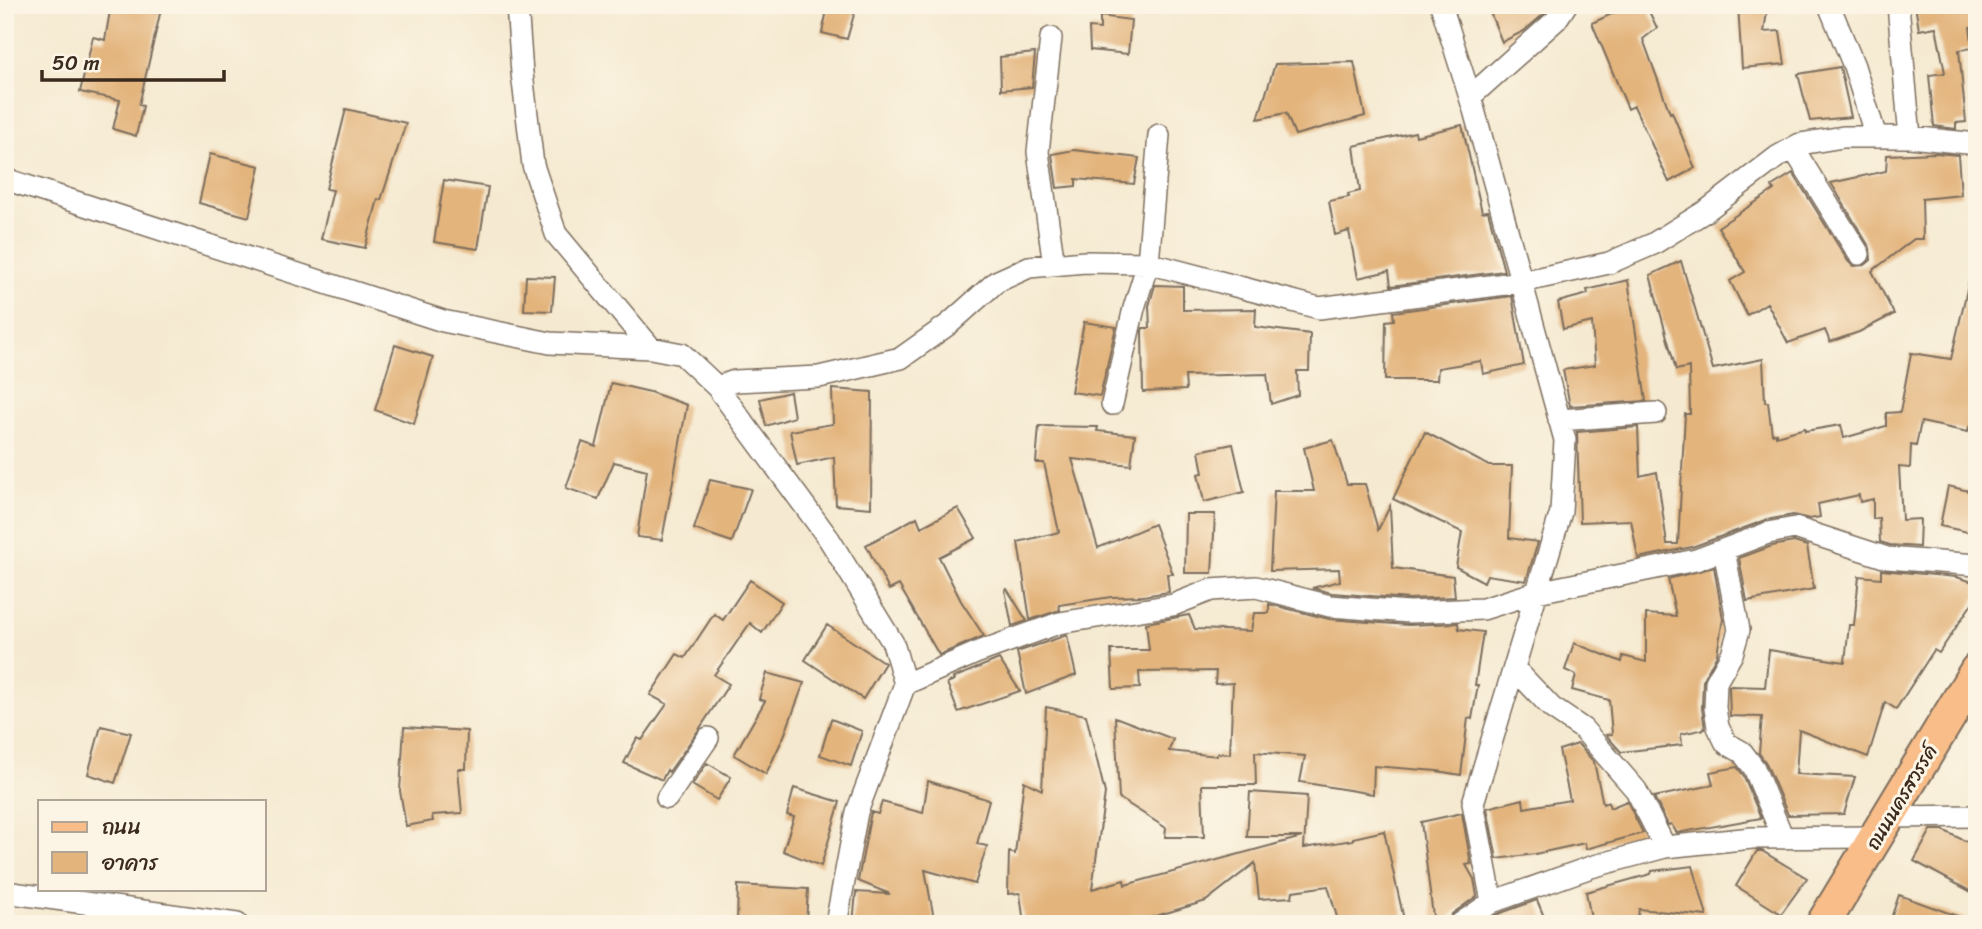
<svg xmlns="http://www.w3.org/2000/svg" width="1982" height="929" font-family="Sriracha,'Playpen Sans Thai',sans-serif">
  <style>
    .building { fill: #e3b47c }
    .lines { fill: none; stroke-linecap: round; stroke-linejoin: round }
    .street-casing { stroke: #7c6d5d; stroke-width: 24 }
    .primary-casing { stroke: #7c6d5d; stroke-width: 37 }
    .street { stroke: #fff; stroke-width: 21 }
    .primary { stroke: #f8bd89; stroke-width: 33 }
    .labels { text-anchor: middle; stroke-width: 6; stroke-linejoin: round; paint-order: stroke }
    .street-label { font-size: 19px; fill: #3b2a1e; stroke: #fcf5e5 }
  </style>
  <rect width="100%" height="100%" fill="#fcf5e5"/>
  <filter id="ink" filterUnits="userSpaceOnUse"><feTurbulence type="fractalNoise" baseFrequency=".0143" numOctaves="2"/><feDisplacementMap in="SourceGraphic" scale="14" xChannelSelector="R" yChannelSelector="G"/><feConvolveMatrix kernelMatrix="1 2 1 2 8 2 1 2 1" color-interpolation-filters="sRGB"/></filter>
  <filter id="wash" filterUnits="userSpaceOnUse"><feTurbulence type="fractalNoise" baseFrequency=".00686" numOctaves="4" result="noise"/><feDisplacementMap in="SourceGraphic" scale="28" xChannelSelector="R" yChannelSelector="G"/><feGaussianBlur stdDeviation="1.57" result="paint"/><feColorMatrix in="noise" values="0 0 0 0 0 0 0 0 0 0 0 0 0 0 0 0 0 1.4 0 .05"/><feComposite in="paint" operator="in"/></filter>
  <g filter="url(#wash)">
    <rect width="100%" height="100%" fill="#f5ead1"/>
    <g id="blocks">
      <!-- building -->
      <path class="building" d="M 111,5 L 162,5 L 139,105 L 143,106 L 136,136 L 113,129 L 120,100 L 80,92 L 93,37 L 105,40 Z
        M 1487,5 L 1541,5 L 1545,13 L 1524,31 L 1502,42 Z
        M 1631,5 L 1646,5 L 1657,28 L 1643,39 L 1670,113 L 1672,112 L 1695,168 L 1669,182 L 1634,106 L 1628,109 L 1592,23 Z
        M 1738,5 L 1768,5 L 1764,32 L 1780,31 L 1785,64 L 1742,68 Z
        M 1915,5 L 1977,5 L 1977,26 L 1970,27 L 1973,48 L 1959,50 L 1966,122 L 1956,123 L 1956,129 L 1934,126 L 1929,75 L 1945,73 L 1936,27 L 1919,30 Z
        M 828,6 L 855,11 L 847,39 L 822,33 Z
        M 1100,16 L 1131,20 L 1128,54 L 1090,50 L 1089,28 L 1100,29 Z
        M 1035,53 L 1032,87 L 1001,90 L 1000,57 Z
        M 1354,62 L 1365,116 L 1295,135 L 1286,113 L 1258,119 L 1275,64 Z
        M 1840,67 L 1851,117 L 1810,121 L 1798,74 Z
        M 346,109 L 406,123 L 381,200 L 378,199 L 365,248 L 321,239 L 333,190 L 326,189 Z
        M 1462,125 L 1482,212 L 1488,211 L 1504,271 L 1391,286 L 1389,271 L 1358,278 L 1349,231 L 1335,235 L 1329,201 L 1349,197 L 1348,194 L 1360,191 L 1354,146 L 1415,132 L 1416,136 Z
        M 1074,150 L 1139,158 L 1134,184 L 1076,179 L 1076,186 L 1057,188 L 1052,154 Z
        M 1936,153 L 1958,155 L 1961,195 L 1922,199 L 1923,239 L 1914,239 L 1872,271 L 1894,314 L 1859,332 L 1830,342 L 1825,330 L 1788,343 L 1767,303 L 1747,315 L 1730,281 L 1745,272 L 1718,227 L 1774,190 L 1772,186 L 1793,173 L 1848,261 L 1853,266 L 1865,265 L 1871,260 L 1870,248 L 1831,183 L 1886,171 L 1887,155 Z
        M 210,154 L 260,166 L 249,217 L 199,203 Z
        M 444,180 L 488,187 L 478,249 L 434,242 Z
        M 1681,261 L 1713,369 L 1763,359 L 1765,402 L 1768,402 L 1772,434 L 1776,433 L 1776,436 L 1805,428 L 1805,431 L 1841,425 L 1844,438 L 1886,426 L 1886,413 L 1900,412 L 1911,353 L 1951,359 L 1969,281 L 1977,282 L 1977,429 L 1969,427 L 1968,432 L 1921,422 L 1916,446 L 1911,445 L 1910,468 L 1899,467 L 1902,520 L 1920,519 L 1919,547 L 1890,545 L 1880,542 L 1879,518 L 1873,519 L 1873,499 L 1860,502 L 1859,495 L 1818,504 L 1820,517 L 1810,519 L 1793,515 L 1766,520 L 1692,547 L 1638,558 L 1631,520 L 1580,522 L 1577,432 L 1638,427 L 1640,476 L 1657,472 L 1667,544 L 1678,544 L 1685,414 L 1690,414 L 1689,367 L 1676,370 L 1650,275 Z
        M 526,276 L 555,277 L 552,311 L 524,310 Z
        M 1628,280 L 1646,401 L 1570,406 L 1563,370 L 1595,365 L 1592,322 L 1563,329 L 1558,302 L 1588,294 L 1587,290 Z
        M 1155,285 L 1183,286 L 1183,310 L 1256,309 L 1255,327 L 1310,334 L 1309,371 L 1297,371 L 1298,395 L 1271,404 L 1267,374 L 1185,376 L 1186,390 L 1143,392 L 1142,331 L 1143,328 L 1150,328 L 1149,306 Z
        M 1512,296 L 1524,365 L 1483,374 L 1481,361 L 1438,368 L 1437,380 L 1385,380 L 1386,321 L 1394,320 L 1393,312 Z
        M 1084,322 L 1116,327 L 1100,396 L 1071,392 Z
        M 395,345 L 433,357 L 414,424 L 375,410 Z
        M 611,383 L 650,392 L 687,405 L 662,540 L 637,537 L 647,470 L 614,462 L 598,499 L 566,488 L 582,442 L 596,447 Z
        M 832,389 L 872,392 L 871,508 L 836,505 L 834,457 L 797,465 L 790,431 L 833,424 Z
        M 790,392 L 794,417 L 766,426 L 760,399 Z
        M 1039,426 L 1098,427 L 1097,431 L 1135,435 L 1131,465 L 1072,459 L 1098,548 L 1154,524 L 1173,574 L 1167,574 L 1169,592 L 1143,596 L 1111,597 L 1059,605 L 1060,610 L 1030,620 L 1018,542 L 1059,532 L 1044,463 L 1036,463 Z
        M 1425,432 L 1489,466 L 1512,466 L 1509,538 L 1538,542 L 1526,581 L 1487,575 L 1484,582 L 1456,567 L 1462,532 L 1393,499 Z
        M 1333,440 L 1347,484 L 1365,484 L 1378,530 L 1390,506 L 1393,568 L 1453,576 L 1455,597 L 1409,599 L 1332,593 L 1312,588 L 1340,581 L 1339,569 L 1270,571 L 1274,491 L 1314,491 L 1304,448 Z
        M 1233,444 L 1244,492 L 1204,502 L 1198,474 L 1203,473 L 1199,451 Z
        M 710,480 L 751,489 L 732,542 L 694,529 Z
        M 1948,486 L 1977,493 L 1977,534 L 1940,526 Z
        M 958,508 L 976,538 L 939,557 L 961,601 L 984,636 L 939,655 L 899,585 L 889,590 L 866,545 L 917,517 L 921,527 Z
        M 1186,514 L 1215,514 L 1212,573 L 1185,573 Z
        M 1794,542 L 1807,546 L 1814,589 L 1747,601 L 1739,558 L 1772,546 Z
        M 1714,567 L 1723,619 L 1717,654 L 1703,681 L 1702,708 L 1705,729 L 1681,734 L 1682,745 L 1621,752 L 1606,735 L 1612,734 L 1609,700 L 1572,690 L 1576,675 L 1565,670 L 1574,643 L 1622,662 L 1623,656 L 1646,662 L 1646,614 L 1676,616 L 1668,579 Z
        M 1881,570 L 1956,577 L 1977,583 L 1977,596 L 1939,653 L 1934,650 L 1896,709 L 1885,702 L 1868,757 L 1799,730 L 1796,774 L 1855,777 L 1844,814 L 1788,815 L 1766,763 L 1759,753 L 1762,717 L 1730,716 L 1729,686 L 1765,687 L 1769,650 L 1845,662 L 1849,625 L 1854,625 L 1859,576 L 1881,578 Z
        M 750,580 L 782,602 L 762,633 L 750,623 L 714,675 L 729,684 L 700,728 L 669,772 L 667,770 L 662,780 L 624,763 L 637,738 L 642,740 L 667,704 L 650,695 L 677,654 L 685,658 L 714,614 L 723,620 Z
        M 1007,589 L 1027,621 L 1012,626 L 1005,590 Z
        M 1269,604 L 1329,619 L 1408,625 L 1458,623 L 1459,629 L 1483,632 L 1475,685 L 1478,685 L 1472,719 L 1468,718 L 1461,775 L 1437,771 L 1374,766 L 1373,794 L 1300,782 L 1305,756 L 1255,752 L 1256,785 L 1202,785 L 1204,837 L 1165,837 L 1166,828 L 1119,798 L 1115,717 L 1173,739 L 1169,751 L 1217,756 L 1217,753 L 1230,754 L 1233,683 L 1215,684 L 1216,671 L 1139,672 L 1140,688 L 1113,689 L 1111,650 L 1149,650 L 1146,623 L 1189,615 L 1195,629 L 1251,631 L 1254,613 L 1269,613 Z
        M 827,625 L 885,663 L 863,699 L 805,660 Z
        M 1067,635 L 1076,675 L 1026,694 L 1017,652 Z
        M 999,659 L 1020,691 L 958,712 L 947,683 L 954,680 L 953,678 Z
        M 767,673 L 804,683 L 784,736 L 766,774 L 734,755 L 765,701 L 759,699 Z
        M 1046,707 L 1086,715 L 1105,793 L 1092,889 L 1124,880 L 1125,885 L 1302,837 L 1247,837 L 1250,792 L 1307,796 L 1304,848 L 1353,840 L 1353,838 L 1384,831 L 1405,924 L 1339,924 L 1328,886 L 1293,891 L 1292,897 L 1259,899 L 1255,863 L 1206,901 L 1146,919 L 1121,924 L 1024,924 L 1020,893 L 1008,894 L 1009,852 L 1015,854 L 1024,781 L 1042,790 Z
        M 831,719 L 862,731 L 851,766 L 820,755 Z
        M 101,726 L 131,733 L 115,783 L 88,774 Z
        M 404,727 L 467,731 L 466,769 L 458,769 L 462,813 L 432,815 L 433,821 L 406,826 L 400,791 Z
        M 1578,744 L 1594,762 L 1603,804 L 1608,802 L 1610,808 L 1627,801 L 1643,833 L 1586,849 L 1585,843 L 1535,854 L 1497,859 L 1487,808 L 1523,799 L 1524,808 L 1570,800 L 1559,750 Z
        M 707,763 L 731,777 L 717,800 L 692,785 Z
        M 1737,767 L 1743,775 L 1761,818 L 1677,833 L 1671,824 L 1668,825 L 1654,797 L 1713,785 L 1710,772 Z
        M 928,781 L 989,800 L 977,844 L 987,846 L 975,884 L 925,870 L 935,924 L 853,924 L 856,892 L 890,894 L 858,881 L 871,812 L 878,814 L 882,802 L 923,813 Z
        M 794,788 L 840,802 L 821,866 L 783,851 L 794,817 L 787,815 Z
        M 1462,813 L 1471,864 L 1466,865 L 1474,879 L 1477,896 L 1452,914 L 1447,924 L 1434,924 L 1421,822 Z
        M 1931,830 L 1943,830 L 1977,847 L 1977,895 L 1914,861 Z
        M 1757,851 L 1762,851 L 1807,878 L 1781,914 L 1736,886 Z
        M 1693,866 L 1707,916 L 1639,909 L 1637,924 L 1592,924 L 1586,892 L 1651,874 L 1652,871 Z
        M 738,885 L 808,889 L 806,924 L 737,924 Z
        M 1899,895 L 1971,921 L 1970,924 L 1889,924 Z
        M 1537,900 L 1547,924 L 1484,924 L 1498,914 Z"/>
    </g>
  </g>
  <g filter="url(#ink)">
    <use href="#blocks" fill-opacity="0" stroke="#7c6d5d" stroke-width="2"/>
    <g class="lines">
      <defs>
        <path id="street" d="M 517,5 L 522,73 L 533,165 L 556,234 L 651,348
          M 1441,5 L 1474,110 L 1565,440 L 1561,512 L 1473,803 L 1492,902
          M 1829,5 L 1854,66 L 1876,137
          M 1898,5 L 1910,137
          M 1051,38 L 1038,152 L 1054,265
          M 1470,97 L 1556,20 L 1566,5
          M 1793,148 L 1859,254
          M 5,179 L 443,321 L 550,343 L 651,348 L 682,354 L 717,387 L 829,539 L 893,643 L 905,684 L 857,812 L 836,924
          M 717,387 L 735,381 L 819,377 L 901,358 L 949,324 L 996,282 L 1029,267 L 1085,262 L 1148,263 L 1319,308 L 1521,282 L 1609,263 L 1653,244 L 1706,211 L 1777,157 L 1800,144 L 1843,137 L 1910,137 L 1977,144
          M 1112,404 L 1134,308 L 1148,263 L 1159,135
          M 1559,420 L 1656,413
          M 1724,550 L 1739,630 L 1732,654 L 1716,682 L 1715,708 L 1718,727 L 1726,743 L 1742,752 L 1754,768 L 1783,838
          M 1514,668 L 1552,708 L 1583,729 L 1636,790 L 1665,847
          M 905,684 L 976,653 L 1059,623 L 1173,605 L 1211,590 L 1256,587 L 1330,606 L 1409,612 L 1483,609 L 1537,592 L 1696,560 L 1768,533 L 1795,528 L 1887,558 L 1977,565
          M 667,798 L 708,738
          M 1890,817 L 1977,816
          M 5,892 L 237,924
          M 1460,924 L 1492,902 L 1591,867 L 1665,847 L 1752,838 L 1876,837"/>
        <path id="primary" d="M 1823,924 L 1977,670"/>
      </defs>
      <!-- street casing -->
      <use href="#street" class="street-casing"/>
      <!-- primary casing -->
      <use href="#primary" class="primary-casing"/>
      <!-- street -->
      <use href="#street" class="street"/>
      <!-- primary -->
      <use href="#primary" class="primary"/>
    </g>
  </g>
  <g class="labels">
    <!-- street labels -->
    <g class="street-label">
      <text transform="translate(1901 797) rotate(-59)" y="7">ถนนนครสวรรค์</text>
    </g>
  </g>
  <!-- margin -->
  <rect width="1982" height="929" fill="none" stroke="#fcf5e5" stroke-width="28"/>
  <!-- legend -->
  <rect x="38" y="800" width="228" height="91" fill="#fcf5e5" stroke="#afa495" stroke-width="2"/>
  <rect x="52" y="822" width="35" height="10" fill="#f8bd89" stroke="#afa495" stroke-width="2"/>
  <text x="102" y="834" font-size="21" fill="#3b2a1e">ถนน</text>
  <rect x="52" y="852" width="35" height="21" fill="#e3b47c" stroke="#afa495" stroke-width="2"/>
  <text x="102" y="870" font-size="21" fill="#3b2a1e">อาคาร</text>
  <!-- scale -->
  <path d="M42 70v10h182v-10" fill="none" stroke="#3b2a1e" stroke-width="3.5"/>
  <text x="52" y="70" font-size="21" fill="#3b2a1e" stroke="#fcf5e5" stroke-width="5" paint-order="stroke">50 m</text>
</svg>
